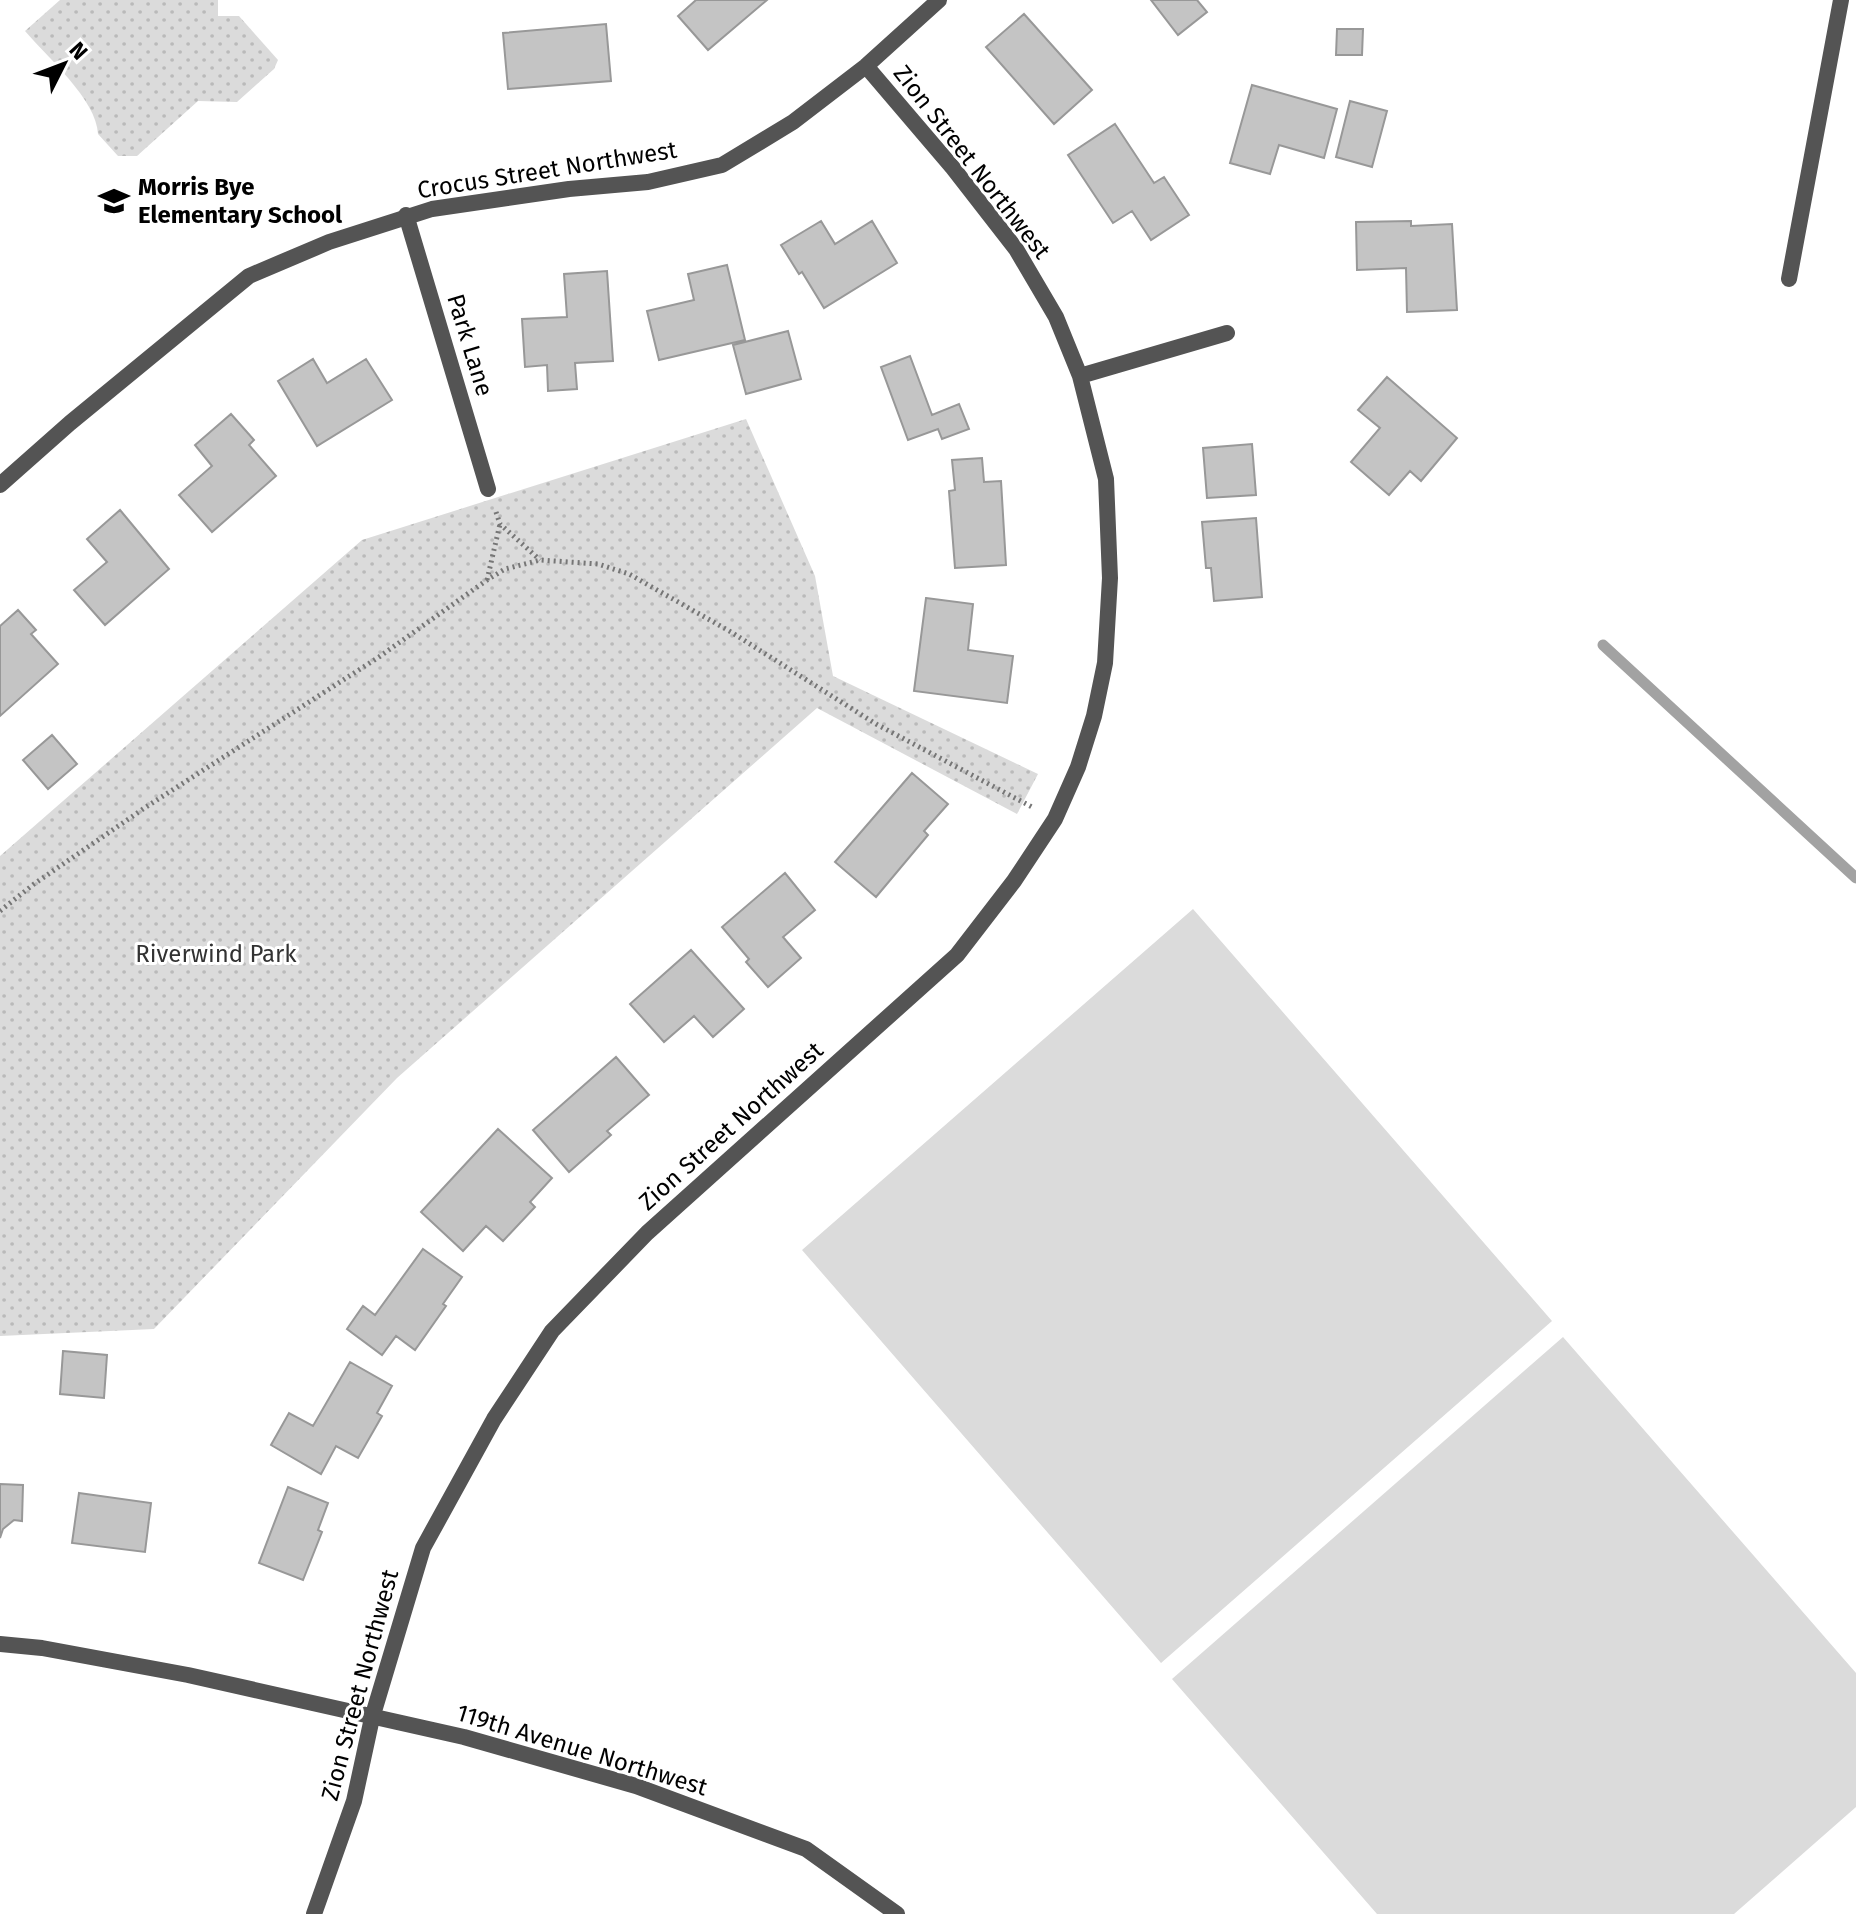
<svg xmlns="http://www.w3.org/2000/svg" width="1856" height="1914" font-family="'Fira Sans',sans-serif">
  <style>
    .grass { fill: url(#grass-dots) }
    .pitch { fill: #dbdbdb }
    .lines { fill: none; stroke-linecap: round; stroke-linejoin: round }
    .stream { stroke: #a2a2a2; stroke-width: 11 }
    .building { fill: #c4c4c4; stroke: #989898; stroke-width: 2 }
    .path { stroke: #767676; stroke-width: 5; stroke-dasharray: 2 4; stroke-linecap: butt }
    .service { stroke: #545454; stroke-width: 16 }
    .minor { stroke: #545454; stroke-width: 16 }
    .labels { text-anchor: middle; stroke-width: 6; stroke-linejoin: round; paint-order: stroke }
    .street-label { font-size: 24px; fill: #000; stroke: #fff }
    .poi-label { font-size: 24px; font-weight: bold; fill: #000; stroke: #fff; text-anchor: start }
    .park-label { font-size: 24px; fill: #323232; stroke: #fff }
  </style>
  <defs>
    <pattern id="grass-dots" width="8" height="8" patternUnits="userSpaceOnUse" patternTransform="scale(2)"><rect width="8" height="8" fill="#dbdbdb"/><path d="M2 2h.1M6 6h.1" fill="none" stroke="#bababa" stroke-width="1.8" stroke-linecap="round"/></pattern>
  </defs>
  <rect width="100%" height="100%" fill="#fff"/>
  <!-- grass -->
  <path class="grass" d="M 60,0 L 218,0 L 218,16 L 239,16 L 278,60 L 274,69 L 237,102 L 198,101 L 137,156 L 118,156 L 98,134 C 97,100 47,57 25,31 Z
    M 746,419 L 815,576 L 833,676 L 1038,774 L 1017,814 L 817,708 L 397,1078 L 154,1329 L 0,1336 L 0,856 L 362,540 Z"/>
  <!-- pitch -->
  <path class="pitch" d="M 1193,909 L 1552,1321 L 1161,1663 L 802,1250 Z
    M 1563,1337 L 1856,1673 L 1856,1807 L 1734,1914 L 1377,1914 L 1172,1679 Z"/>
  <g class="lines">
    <!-- stream -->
    <path class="stream" d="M 1603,645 L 1856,878"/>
  </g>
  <!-- building -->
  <path class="building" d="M 696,0 L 767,0 L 708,50 L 678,16 Z
    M 1151,0 L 1197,0 L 1207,12 L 1178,35 Z
    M 1024,14 L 1092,90 L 1054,124 L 986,47 Z
    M 606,24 L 611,81 L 508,89 L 503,33 Z
    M 1337,29 L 1363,29 L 1362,55 L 1336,55 Z
    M 1252,85 L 1337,109 L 1324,158 L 1279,145 L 1270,174 L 1230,163 Z
    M 1350,101 L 1387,111 L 1372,167 L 1336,157 Z
    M 1115,124 L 1154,183 L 1164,177 L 1189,215 L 1151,240 L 1132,211 L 1113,223 L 1068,155 Z
    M 821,221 L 835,244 L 872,221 L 897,263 L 824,308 L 802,272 L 799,274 L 781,245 Z
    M 1411,221 L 1411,226 L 1452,224 L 1457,310 L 1407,312 L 1406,268 L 1357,270 L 1356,222 Z
    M 727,265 L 745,340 L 659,360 L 647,311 L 694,300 L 688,274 Z
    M 607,271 L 613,361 L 575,363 L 577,389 L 548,391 L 547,365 L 525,367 L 522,319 L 567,317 L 564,274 Z
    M 788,331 L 801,379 L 746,394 L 733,345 Z
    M 910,356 L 932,415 L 959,404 L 969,429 L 942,439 L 938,429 L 908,440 L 881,367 Z
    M 313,359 L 327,383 L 366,359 L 392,400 L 317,446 L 278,381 Z
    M 1387,377 L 1457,438 L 1421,481 L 1410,471 L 1389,495 L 1351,462 L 1380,428 L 1358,410 Z
    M 231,414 L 254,440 L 249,445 L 276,476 L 212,532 L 179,495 L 212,466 L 195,445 Z
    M 1252,444 L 1256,495 L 1207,498 L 1203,448 Z
    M 982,458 L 984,482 L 1001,481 L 1006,565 L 955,568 L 949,491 L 955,490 L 952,460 Z
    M 120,510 L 169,569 L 105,625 L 74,590 L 107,562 L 87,539 Z
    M 1256,518 L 1262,597 L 1214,601 L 1211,568 L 1206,568 L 1202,522 Z
    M 926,598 L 973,604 L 968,650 L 1013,656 L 1007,703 L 914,691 Z
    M 18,610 L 36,630 L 31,634 L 58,664 L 0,716 L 0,626 Z
    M 52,735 L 77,764 L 48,789 L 23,760 Z
    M 912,773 L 948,804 L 924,831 L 928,835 L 876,897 L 835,862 Z
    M 785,873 L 815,910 L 783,937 L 801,958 L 768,987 L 746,962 L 749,959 L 722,927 Z
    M 691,950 L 744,1009 L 713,1037 L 694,1016 L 664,1042 L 630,1004 Z
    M 616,1057 L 649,1095 L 607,1131 L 611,1135 L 569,1172 L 533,1130 Z
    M 498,1129 L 552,1178 L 530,1202 L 535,1207 L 503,1241 L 486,1226 L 463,1251 L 421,1212 Z
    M 423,1249 L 462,1277 L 443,1304 L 446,1306 L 415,1350 L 396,1336 L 382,1355 L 347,1329 L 363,1306 L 375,1315 Z
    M 63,1351 L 107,1355 L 104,1398 L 60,1394 Z
    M 350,1362 L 392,1386 L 377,1413 L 382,1416 L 358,1458 L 336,1446 L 321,1474 L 271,1445 L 289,1413 L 313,1426 Z
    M 0,1484 L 23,1485 L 22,1521 L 14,1520 L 3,1529 L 0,1538 Z
    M 288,1487 L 328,1503 L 318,1530 L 322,1532 L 303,1580 L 259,1563 Z
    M 79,1493 L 151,1503 L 145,1552 L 72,1543 Z"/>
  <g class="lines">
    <!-- path -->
    <path class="path" d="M 496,512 L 500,524 L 540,560
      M 487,580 L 500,524
      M 0,911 L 34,884 L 146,807 L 379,657 L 487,580 L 505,569 L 540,560 L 598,564 L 629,574 L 731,632 L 876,724 L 1032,807"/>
    <!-- service -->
    <path class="service" d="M 406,215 L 488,489"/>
    <!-- minor -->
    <path class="minor" d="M 1789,279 L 1841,0
      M 1080,376 L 1227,333
      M 0,485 L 70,423 L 249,276 L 329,242 L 432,209 L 569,189 L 648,182 L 722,165 L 793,122 L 866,66 L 939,0
      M 0,1644 L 42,1648 L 188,1675 L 464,1737 L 636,1786 L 806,1849 L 897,1914
      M 314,1914 L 354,1801 L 372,1718 L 423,1548 L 494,1419 L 552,1331 L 647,1233 L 957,955 L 1014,881 L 1055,819 L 1078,767 L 1094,716 L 1105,663 L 1110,578 L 1106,479 L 1080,376 L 1056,317 L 1016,249 L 953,168 L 866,66"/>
  </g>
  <!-- icons -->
  <defs>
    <symbol id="school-bare" viewBox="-9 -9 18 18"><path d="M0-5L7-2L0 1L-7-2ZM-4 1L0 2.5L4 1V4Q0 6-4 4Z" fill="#000" stroke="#fff" stroke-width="2.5" paint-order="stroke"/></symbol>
  </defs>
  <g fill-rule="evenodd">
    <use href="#school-bare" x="92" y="179" width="44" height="44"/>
  </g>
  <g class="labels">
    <!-- street labels -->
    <g class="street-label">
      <text transform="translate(972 162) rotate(52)" y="8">Zion Street Northwest</text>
      <text transform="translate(547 170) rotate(-9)" y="8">Crocus Street Northwest</text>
      <text transform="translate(470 345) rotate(73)" y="8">Park Lane</text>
      <text transform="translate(731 1126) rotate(-42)" y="8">Zion Street Northwest</text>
      <text transform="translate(360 1685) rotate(-75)" y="8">Zion Street Northwest</text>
      <text transform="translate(582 1750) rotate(17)" y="8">119th Avenue Northwest</text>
    </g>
    <!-- poi labels -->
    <g class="poi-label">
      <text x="138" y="195">Morris Bye<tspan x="138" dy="28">Elementary School</tspan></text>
    </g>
    <!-- park labels -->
    <g class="park-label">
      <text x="216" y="962">Riverwind Park</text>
    </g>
  </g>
  <!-- north arrow -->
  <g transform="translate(64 64) rotate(48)" stroke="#ffffff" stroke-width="6" paint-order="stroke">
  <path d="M0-6L14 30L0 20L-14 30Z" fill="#000000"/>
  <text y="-12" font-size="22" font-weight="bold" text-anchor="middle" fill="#000000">N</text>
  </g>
</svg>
